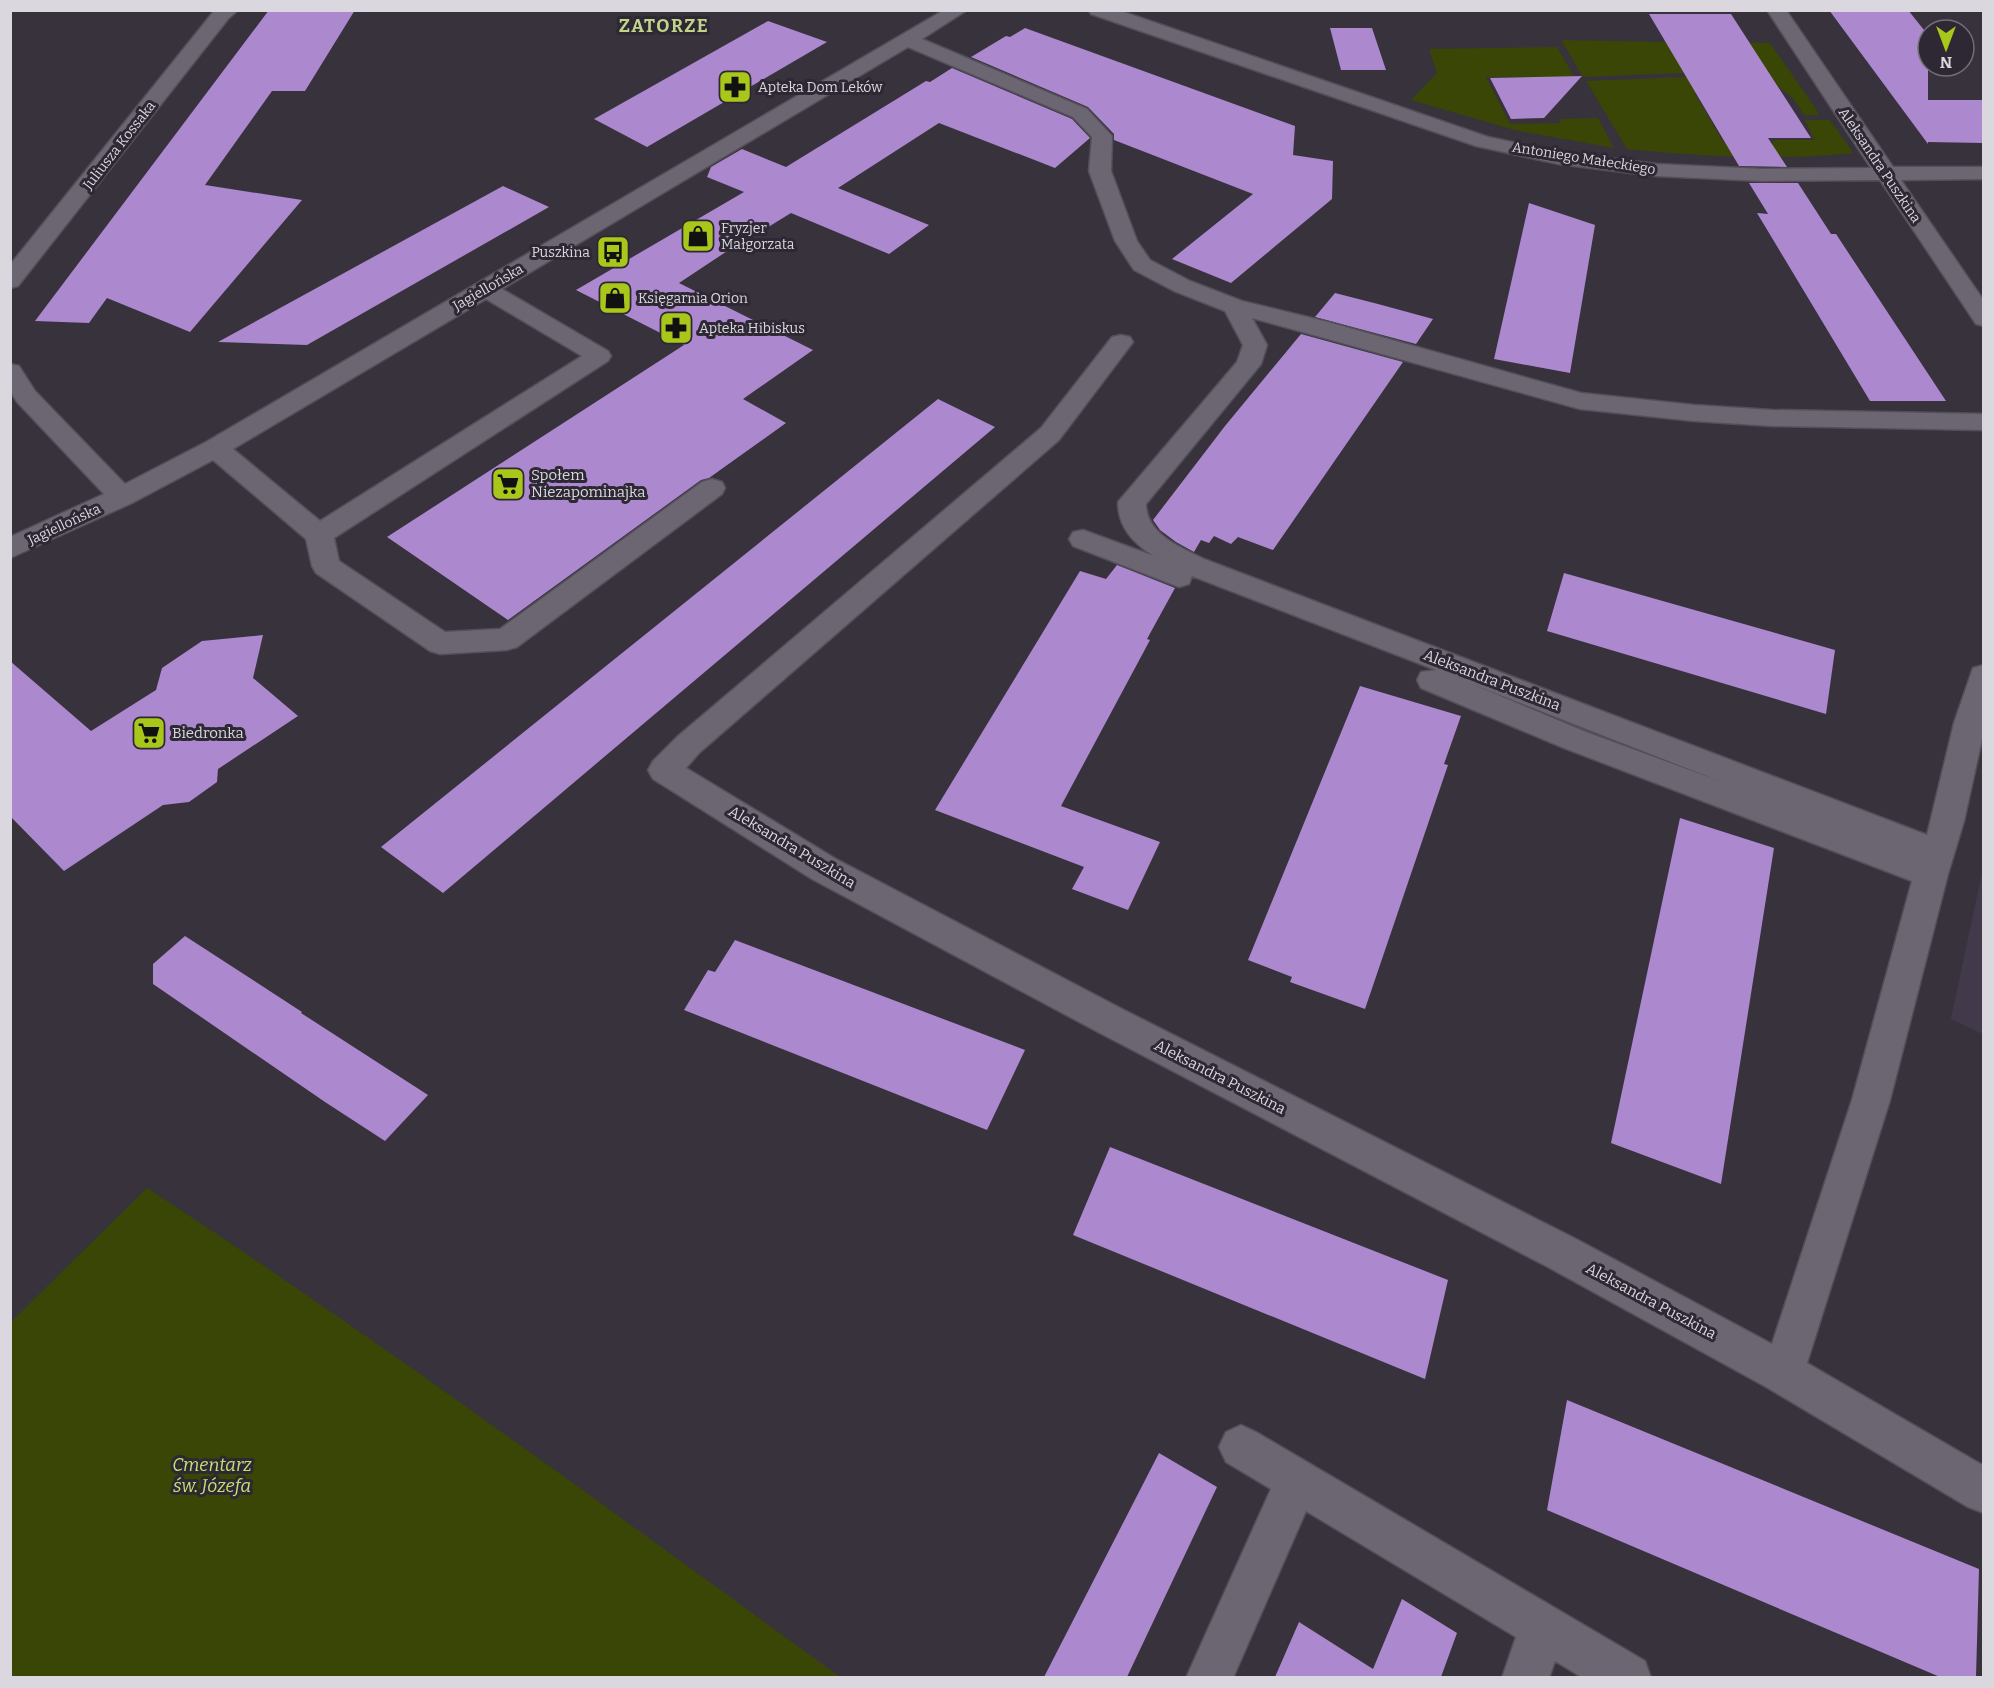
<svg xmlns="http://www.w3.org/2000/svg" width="1994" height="1688" font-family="Bitter,serif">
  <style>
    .built { fill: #423a4b }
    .green { fill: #3a4605 }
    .building { fill: #ac88cf }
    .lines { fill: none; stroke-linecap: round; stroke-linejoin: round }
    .minor-casing { stroke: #534f58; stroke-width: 3 }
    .minor { fill: #6c6673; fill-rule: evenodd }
    .labels { text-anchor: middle; stroke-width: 6; stroke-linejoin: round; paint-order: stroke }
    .far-poi-label { font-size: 14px; fill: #dad7de; stroke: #2d2833; text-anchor: start }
    .far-street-label { font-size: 14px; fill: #dad7de; stroke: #2d2833 }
    .poi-label { font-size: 15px; fill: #dad7de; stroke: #2d2833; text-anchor: start }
    .street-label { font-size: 15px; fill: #dad7de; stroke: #2d2833 }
    .far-district-label { font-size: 18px; font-weight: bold; letter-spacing: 1.5px; fill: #c1d48a; stroke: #2d2833 }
    .near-park-label { font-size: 18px; font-style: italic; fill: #c7e073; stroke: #2d2833 }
  </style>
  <rect width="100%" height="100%" fill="#38323d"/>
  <!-- built -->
  <path class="built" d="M 1983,868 L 1984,1034 L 1983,1034 L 1951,1019 Z"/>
  <!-- green -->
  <path class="green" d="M 1561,40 L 1714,43 L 1732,71 L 1583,77 Z
    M 1720,42 L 1770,43 L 1820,115 L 1804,115 L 1793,98 Z
    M 1557,47 L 1575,78 L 1486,77 L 1510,124 L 1561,123 L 1560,119 L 1598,118 L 1614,148 L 1514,130 L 1411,100 L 1437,73 L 1429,49 Z
    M 1757,74 L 1743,94 L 1695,94 L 1724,143 L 1773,144 L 1773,140 L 1814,140 L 1805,120 L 1830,120 L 1853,153 C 1781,161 1699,156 1627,149 L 1586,81 Z
    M 147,1188 C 384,1343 611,1511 840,1677 L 11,1677 L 11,1322 Z"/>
  <!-- building -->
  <path class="building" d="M 269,10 L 355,10 L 305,91 L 272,91 L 205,185 L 302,200 L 190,332 L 107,298 L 89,323 L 35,321 Z
    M 1829,10 L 1908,10 L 1928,35 L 1928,100 L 1983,100 L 1983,143 L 1928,142 L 1928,144 Z
    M 1649,14 L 1731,14 L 1811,138 L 1768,138 L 1787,167 L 1739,166 Z
    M 768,21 L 827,42 L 647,147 L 594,119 Z
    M 1025,28 L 1295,126 L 1293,155 L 1333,161 L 1332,199 L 1231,283 L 1172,259 L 1253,194 L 1114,140 L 1114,134 L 1088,107 L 971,57 L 1006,36 L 1010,37 Z
    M 1330,28 L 1372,28 L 1386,70 L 1341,70 Z
    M 952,68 L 1072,119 L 1090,138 L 1055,168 L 939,123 L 838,188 L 929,225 L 889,254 L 791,213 L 765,229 L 762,228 L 679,283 L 813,350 L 743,399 L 786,423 L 709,478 L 701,480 L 508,620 L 387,537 L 684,345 L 576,290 L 744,192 L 707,177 L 711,167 L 742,149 L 786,167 L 926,81 L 930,82 Z
    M 1582,76 L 1544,118 L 1511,119 L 1490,78 Z
    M 1749,183 L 1798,183 L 1831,234 L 1836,234 L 1946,401 L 1870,401 L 1757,213 L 1768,214 Z
    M 503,186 L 549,207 L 307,345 L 218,342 Z
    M 1529,203 L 1595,225 L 1570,373 L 1494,359 Z
    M 1335,293 L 1378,304 L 1433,319 L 1416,344 L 1315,317 Z
    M 1301,334 L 1403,362 L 1273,550 L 1238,537 L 1231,544 L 1214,536 L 1209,543 L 1201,540 L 1194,552 L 1176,542 L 1160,530 L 1153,520 L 1225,426 Z
    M 938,399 L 995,427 L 443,893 L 381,847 Z
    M 1117,565 L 1175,588 L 1147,639 L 1150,640 L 1061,806 L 1160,842 L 1128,910 L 1072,889 L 1084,867 L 935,810 L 1080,571 L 1106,579 Z
    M 1564,573 L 1835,650 L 1826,714 L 1547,631 Z
    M 263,635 L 253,678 L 298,716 L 218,769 L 217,782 L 189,802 L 163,805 L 64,871 L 10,816 L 10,661 L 91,731 L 156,690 L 162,668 L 202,641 Z
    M 1360,686 L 1461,716 L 1444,764 L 1448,765 L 1365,1009 L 1290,982 L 1292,977 L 1248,960 Z
    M 1680,818 L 1774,848 L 1721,1184 L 1611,1143 Z
    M 185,936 L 302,1012 L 301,1013 L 428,1095 L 385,1141 L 325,1102 L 153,984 L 153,964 Z
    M 735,940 L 1025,1050 L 987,1130 L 684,1010 L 708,970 L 715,972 Z
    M 1110,1147 L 1448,1280 L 1425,1379 L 1073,1235 Z
    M 1567,1400 L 1979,1569 L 1976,1677 L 1940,1677 L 1547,1510 Z
    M 1159,1453 L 1217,1487 L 1127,1677 L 1044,1677 Z
    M 1402,1599 L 1457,1633 L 1441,1677 L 1275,1677 L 1299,1622 L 1373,1669 Z"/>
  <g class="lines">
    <defs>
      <path id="minor" d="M 238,10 L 228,19 L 18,286 L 10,288 L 10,265 L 214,11 Z
        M 944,10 L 967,10 L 922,39 L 1087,109 L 1112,136 L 1111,171 L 1137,241 L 1150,260 L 1190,281 L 1242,301 L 1328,322 L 1581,393 L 1694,405 L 1772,410 L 1984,414 L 1984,430 L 1772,426 L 1694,421 L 1580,409 L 1252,318 L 1267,345 L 1261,364 L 1146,504 C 1146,534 1180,547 1204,559 L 1927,835 L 1954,723 L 1973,668 L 1984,665 L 1984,730 L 1964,821 L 1948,874 L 1890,1100 L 1807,1363 L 1984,1466 L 1984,1513 L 1968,1507 L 1768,1388 L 1548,1267 L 1098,1032 L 812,879 L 653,779 L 648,770 L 653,761 L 677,737 L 1041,428 L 1112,337 L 1121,335 L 1130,337 L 1133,342 L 1059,440 L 699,753 L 686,768 L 836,859 L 1124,1010 L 1576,1239 L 1772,1344 L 1852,1100 L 1912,881 L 1564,748 L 1421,688 L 1417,680 L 1421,672 L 1436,670 L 1192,576 L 1189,584 L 1179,587 L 1073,546 L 1069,539 L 1073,532 L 1083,530 L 1154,556 C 1133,543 1118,527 1118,502 L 1237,362 L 1243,345 L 1225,311 L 1174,291 L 1134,270 L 1115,241 L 1089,171 L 1092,137 L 1073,117 L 908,47 L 502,289 L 608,351 L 611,356 L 608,361 L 334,538 L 339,561 L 445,632 L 500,629 L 702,482 L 712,479 L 722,482 L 725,488 L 722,494 L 517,647 L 507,650 L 440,654 L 430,651 L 316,573 L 312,566 L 306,539 L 213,460 L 132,503 L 10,558 L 10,537 L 104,494 L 17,402 L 10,391 L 10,364 L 19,366 L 35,391 L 125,484 L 206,442 ZM 486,299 L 582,356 L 320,521 L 233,449 ZM 1469,683 L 1722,782 L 1586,732 Z
        M 1089,10 L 1118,10 L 1488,137 L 1559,152 L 1656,164 L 1763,169 L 1871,168 L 1767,10 L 1786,10 L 1893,167 L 1984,167 L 1984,179 L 1901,180 L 1984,301 L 1984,326 L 1976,324 L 1880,180 L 1763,181 L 1656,176 L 1559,164 L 1476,146 L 1091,14 Z
        M 1241,1425 L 1256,1432 L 1645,1661 L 1651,1678 L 1583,1678 L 1555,1661 L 1549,1678 L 1502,1678 L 1516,1637 L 1306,1511 L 1233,1678 L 1186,1678 L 1271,1489 L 1226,1462 L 1219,1447 L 1226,1432 Z"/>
    </defs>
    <!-- minor casing -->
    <use href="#minor" class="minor-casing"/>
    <!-- minor -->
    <use href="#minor" class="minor"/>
  </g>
  <!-- icons -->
  <defs>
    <symbol id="pharmacy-square" viewBox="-11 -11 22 22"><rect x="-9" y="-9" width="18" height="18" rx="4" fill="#a9c71b" stroke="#2d2833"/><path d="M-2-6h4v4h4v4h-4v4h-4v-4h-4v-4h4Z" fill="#111"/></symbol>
    <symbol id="shop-square" viewBox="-11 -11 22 22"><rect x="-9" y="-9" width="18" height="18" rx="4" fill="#a9c71b" stroke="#2d2833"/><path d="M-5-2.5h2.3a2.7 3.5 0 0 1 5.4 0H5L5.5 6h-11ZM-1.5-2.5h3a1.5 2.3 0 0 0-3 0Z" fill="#111"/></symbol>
    <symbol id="bus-square" viewBox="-11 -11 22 22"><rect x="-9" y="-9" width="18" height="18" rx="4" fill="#a9c71b" stroke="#2d2833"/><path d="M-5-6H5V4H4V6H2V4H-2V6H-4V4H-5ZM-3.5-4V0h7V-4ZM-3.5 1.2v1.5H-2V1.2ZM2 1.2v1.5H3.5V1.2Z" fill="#111"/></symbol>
    <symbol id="supermarket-square" viewBox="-11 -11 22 22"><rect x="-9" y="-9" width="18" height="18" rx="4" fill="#a9c71b" stroke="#2d2833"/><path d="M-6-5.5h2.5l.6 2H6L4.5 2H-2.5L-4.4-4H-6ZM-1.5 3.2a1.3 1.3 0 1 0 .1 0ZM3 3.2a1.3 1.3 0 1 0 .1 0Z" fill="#111"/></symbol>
  </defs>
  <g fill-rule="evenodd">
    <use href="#pharmacy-square" x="716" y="68" width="38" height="38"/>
    <use href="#shop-square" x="679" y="217" width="38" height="38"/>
    <use href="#bus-square" x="594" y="233" width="38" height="38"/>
    <use href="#shop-square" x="596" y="279" width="38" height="38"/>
    <use href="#pharmacy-square" x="657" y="309" width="38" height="38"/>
    <use href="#supermarket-square" x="489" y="465" width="38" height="38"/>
    <use href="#supermarket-square" x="130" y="714" width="38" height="38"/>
  </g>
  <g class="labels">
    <!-- far-poi labels -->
    <g class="far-poi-label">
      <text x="758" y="92">Apteka Dom Leków</text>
      <text x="721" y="233">Fryzjer<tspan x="721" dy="16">Małgorzata</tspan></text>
      <text x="590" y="257" text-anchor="end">Puszkina</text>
      <text x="638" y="303">Księgarnia Orion</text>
      <text x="699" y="333">Apteka Hibiskus</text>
    </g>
    <!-- far-street labels -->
    <g class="far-street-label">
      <text transform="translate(119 145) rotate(-52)" y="5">Juliusza Kossaka</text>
      <text transform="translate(1584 158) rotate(9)" y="5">Antoniego Małeckiego</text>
      <text transform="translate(1880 165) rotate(56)" y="5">Aleksandra Puszkina</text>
      <text transform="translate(488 287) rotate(-30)" y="5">Jagiellońska</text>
      <text transform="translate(64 524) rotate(-25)" y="5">Jagiellońska</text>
    </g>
    <!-- poi labels -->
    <g class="poi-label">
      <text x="531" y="480">Społem<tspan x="531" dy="17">Niezapominajka</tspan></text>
      <text x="172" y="738">Biedronka</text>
    </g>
    <!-- street labels -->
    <g class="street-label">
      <text transform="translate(1492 680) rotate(21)" y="5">Aleksandra Puszkina</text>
      <text transform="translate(792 847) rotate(31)" y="5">Aleksandra Puszkina</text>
      <text transform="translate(1220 1077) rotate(27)" y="5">Aleksandra Puszkina</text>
      <text transform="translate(1651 1301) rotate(28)" y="5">Aleksandra Puszkina</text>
    </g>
    <!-- far-district labels -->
    <g class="far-district-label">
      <text x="664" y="32">ZATORZE</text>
    </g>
    <!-- near-park labels -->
    <g class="near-park-label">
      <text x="212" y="1471">Cmentarz<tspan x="212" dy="21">św. Józefa</tspan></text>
    </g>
  </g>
  <!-- border -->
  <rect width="1994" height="1688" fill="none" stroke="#dad7de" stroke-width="24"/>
  <!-- north arrow -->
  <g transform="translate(1946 48) rotate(180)"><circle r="28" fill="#2d2833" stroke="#726e77" stroke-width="1.5"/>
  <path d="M0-4.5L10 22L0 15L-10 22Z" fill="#a9c71b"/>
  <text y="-9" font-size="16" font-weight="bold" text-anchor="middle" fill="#dad7de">N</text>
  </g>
</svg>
